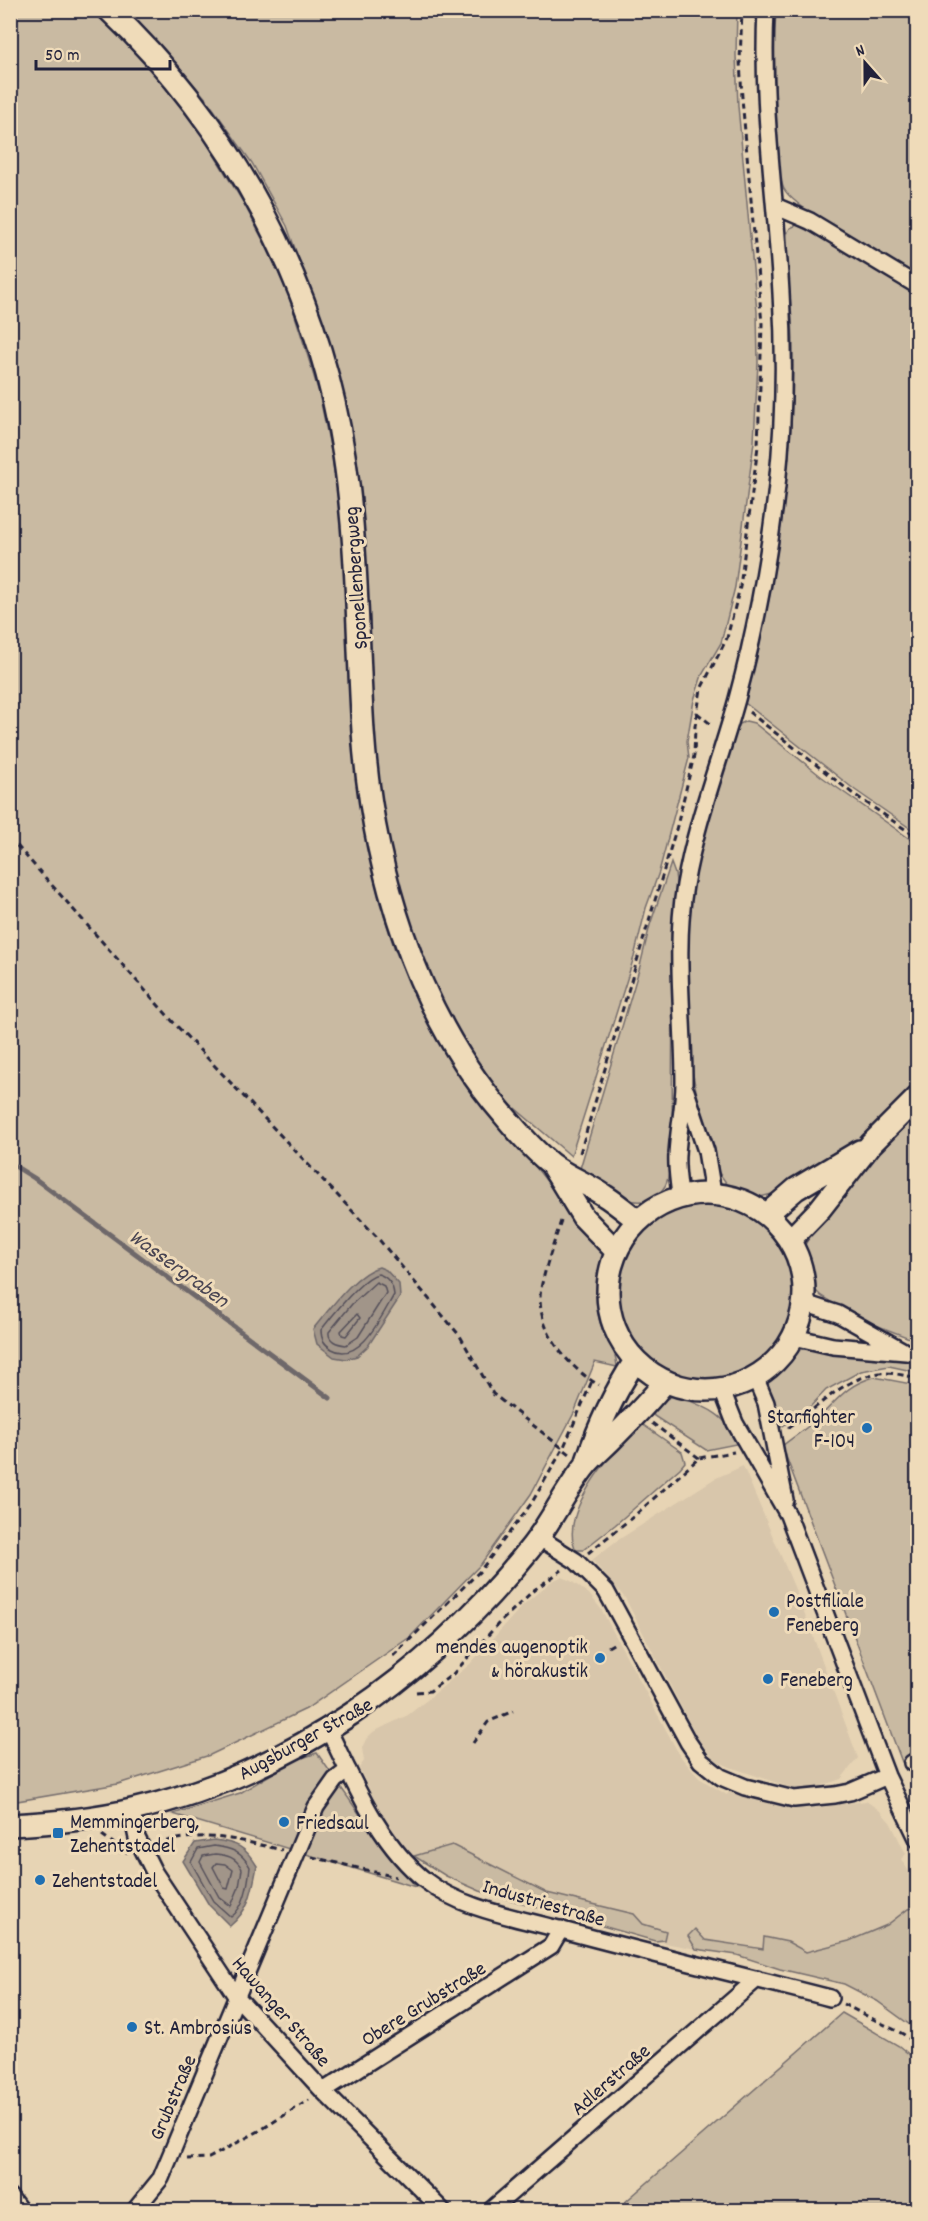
<svg xmlns="http://www.w3.org/2000/svg" width="928" height="2221" font-family="Dekko,sans-serif">
  <style>
    .built { fill: #d8c6ab }
    .green { fill: #c9baa2; stroke: #766e6e; stroke-width: 1.5 }
    .water { fill: #a19589; stroke: #6e676a; stroke-width: 1.5 }
    .lines { fill: none; stroke-linecap: round; stroke-linejoin: round }
    .shore { stroke: #55505a; stroke-width: 1.5 }
    .stream { stroke: #6e676a; stroke-width: 5 }
    .street-casing { stroke: #22223b; stroke-width: 20 }
    .secondary-casing { stroke: #22223b; stroke-width: 26 }
    .path { stroke: #22223b; stroke-width: 3; stroke-dasharray: 6 4.5; stroke-linecap: butt }
    .street { stroke: #efdbb9; stroke-width: 15 }
    .secondary { stroke: #efdbb9; stroke-width: 21 }
    .poi-dot { fill: #1f6fb2; stroke: #efdbb9; stroke-width: 2 }
    .labels { text-anchor: middle; stroke-width: 6; stroke-linejoin: round; paint-order: stroke }
    .street-label { font-size: 21px; fill: #22223b; stroke: #efdbb9 }
    .poi-label { font-size: 21px; fill: #22223b; stroke: #efdbb9; text-anchor: start }
    .water-label { font-size: 22px; font-style: italic; fill: #484452; stroke: #efdbb9 }
  </style>
  <rect width="100%" height="100%" fill="#e7d4b4"/>
  <filter id="ink" filterUnits="userSpaceOnUse"><feTurbulence type="fractalNoise" baseFrequency=".0167" numOctaves="2"/><feDisplacementMap in="SourceGraphic" scale="12" xChannelSelector="R" yChannelSelector="G"/><feConvolveMatrix kernelMatrix="1 2 1 2 8 2 1 2 1" color-interpolation-filters="sRGB"/></filter>
  <g filter="url(#ink)">
    <!-- built -->
    <path class="built" d="M 743,1466 L 800,1601 L 858,1758 L 841,1779 L 815,1788 L 798,1790 L 730,1767 L 715,1760 L 699,1741 L 625,1598 L 592,1560 L 615,1542 L 714,1479 Z
      M 561,1577 L 571,1581 L 589,1594 L 601,1609 L 680,1756 L 699,1778 L 727,1795 L 731,1788 L 806,1809 L 866,1801 L 879,1810 L 890,1822 L 906,1854 L 901,1859 L 917,1884 L 917,1907 L 908,1910 L 887,1925 L 849,1941 L 806,1952 L 788,1942 L 764,1938 L 763,1949 L 704,1940 L 695,1930 L 688,1936 L 696,1949 L 655,1941 L 664,1940 L 666,1931 L 643,1924 L 634,1914 L 547,1893 L 452,1845 L 414,1856 L 399,1838 L 379,1809 L 359,1768 L 364,1761 L 362,1748 L 366,1739 L 373,1732 L 408,1715 L 427,1700 L 470,1664 L 523,1605 L 552,1581 Z"/>
    <!-- green -->
    <path class="green" d="M 91,10 L 115,32 L 158,78 L 202,135 L 243,202 L 266,246 L 287,291 L 305,347 L 319,393 L 332,456 L 342,528 L 351,664 L 353,741 L 371,861 L 380,903 L 395,950 L 426,1018 L 470,1092 L 527,1156 L 603,1253 C 596,1276 593,1304 602,1328 C 607,1343 616,1349 617,1367 L 595,1362 L 574,1413 L 531,1494 L 481,1564 L 410,1637 L 306,1709 L 210,1755 L 118,1784 L 11,1802 L 10,11 Z
      M 128,11 L 737,11 L 736,55 L 738,106 L 757,312 L 758,362 L 754,442 L 735,587 L 721,643 L 702,675 L 694,700 L 687,741 L 689,758 L 675,811 L 659,872 L 646,908 L 634,957 L 571,1156 L 496,1092 L 464,1045 L 438,999 L 415,941 L 399,891 L 388,838 L 371,733 L 365,548 L 356,473 L 309,288 L 287,226 L 252,163 L 207,100 L 164,49 Z
      M 776,11 L 917,11 L 917,278 C 892,263 795,210 784,189 C 778,177 779,157 778,144 C 775,99 773,55 776,11 Z
      M 797,225 L 830,242 L 917,295 L 917,833 L 855,790 L 745,703 C 776,589 795,457 793,339 C 792,304 786,269 787,234 L 790,228 Z
      M 746,721 L 754,723 L 822,777 L 917,844 L 918,1083 L 868,1132 L 840,1155 L 789,1187 L 772,1194 L 760,1197 L 746,1193 L 727,1184 L 719,1173 L 712,1157 L 702,1122 L 689,1054 L 685,944 L 690,897 L 702,840 L 717,783 L 735,730 L 738,725 Z
      M 671,863 L 675,874 L 678,897 L 673,944 L 672,1158 C 670,1166 669,1179 665,1186 C 643,1221 602,1187 579,1172 L 640,966 L 650,925 Z
      M 917,1098 L 917,1341 L 855,1317 L 821,1296 L 813,1288 L 811,1270 L 803,1248 L 820,1219 Z
      M614 1291a90 90 0 1 1 180 0a90 90 0 1 1-180 0Z
      M 809,1348 C 845,1354 881,1357 917,1363 L 917,1372 L 889,1366 L 861,1371 L 826,1390 L 811,1406 L 776,1431 L 766,1378 L 797,1350 Z
      M 874,1377 L 917,1385 L 918,1754 L 902,1762 L 782,1446 C 793,1437 806,1429 817,1419 C 838,1400 844,1386 874,1377 Z
      M 674,1395 C 700,1405 730,1413 736,1444 L 706,1450 L 654,1416 L 651,1407 Z
      M 639,1422 L 682,1452 L 685,1462 L 680,1468 L 615,1525 L 583,1550 L 576,1550 C 557,1512 615,1450 639,1422 Z
      M 317,1753 L 374,1835 L 416,1887 L 173,1814 L 240,1793 L 293,1761 Z
      M 452,1845 L 547,1893 L 634,1914 L 643,1924 L 666,1931 L 664,1940 L 655,1941 L 480,1891 L 446,1876 L 414,1856 Z
      M 917,1907 L 917,2030 L 877,2001 L 844,1984 L 780,1969 L 737,1955 L 696,1949 L 688,1936 L 695,1929 L 705,1940 L 763,1949 L 764,1937 L 788,1942 L 806,1952 L 849,1941 L 887,1925 L 908,1909 Z
      M 842,2013 L 899,2046 L 917,2061 L 917,2210 L 616,2210 Z"/>
    <!-- water -->
    <path class="water" d="M 379,1267 L 386,1270 L 399,1284 L 400,1297 L 368,1346 L 357,1356 L 346,1359 L 334,1357 L 317,1344 L 313,1329 C 329,1310 355,1273 379,1267 Z
      M 214,1840 C 237,1843 245,1846 257,1866 C 252,1891 250,1909 230,1926 L 209,1905 L 183,1861 L 195,1843 Z"/>
    <g class="lines">
      <!-- shore -->
      <path class="shore" d="M 378,1274 C 388,1277 393,1285 394,1295 C 382,1315 360,1365 332,1349 C 324,1344 321,1339 321,1330 C 332,1316 362,1277 378,1274 Z
        M 376,1282 L 384,1286 L 386,1293 L 358,1337 L 346,1345 C 337,1344 328,1341 329,1332 L 352,1304 Z
        M 357,1314 L 360,1318 L 346,1336 L 342,1335 L 341,1331 Z
        M 214,1846 C 231,1848 242,1852 250,1867 C 248,1884 245,1907 231,1917 L 213,1901 L 191,1862 L 198,1849 Z
        M 215,1854 C 227,1855 236,1857 242,1869 L 239,1887 L 231,1906 L 219,1897 L 200,1862 L 203,1856 Z
        M 216,1863 L 225,1864 L 233,1870 L 228,1889 L 224,1888 L 213,1867 Z"/>
      <!-- stream -->
      <path class="stream" d="M 10,1163 L 34,1178 L 330,1398"/>
      <defs>
        <path id="street" d="M 775,206 L 810,221 L 918,286
          M 686,1091 L 706,1151 L 713,1193
          M 680,1197 C 679,1183 676,1169 677,1155 C 678,1131 684,1107 684,1083 C 684,1016 674,951 685,885 C 696,821 720,761 737,699 C 756,629 769,558 777,486 C 784,422 785,357 781,293 C 776,197 761,107 766,10
          M 804,1303 L 838,1314 L 902,1350
          M 794,1337 L 833,1346 L 918,1353
          M 755,1377 L 766,1403 L 785,1500
          M 722,1390 L 735,1423 L 788,1515 L 887,1776 L 918,1840
          M 538,1537 L 576,1561 L 606,1591 L 688,1742 L 701,1761 L 721,1777 L 745,1787 L 794,1799 L 835,1795 L 850,1792 L 887,1776
          M 328,1729 C 354,1782 378,1843 426,1881 C 461,1909 519,1918 562,1930 C 651,1954 741,1975 830,1998
          M 912,1763 L 918,1760
          M 131,1811 L 137,1838 L 154,1872 L 236,1996 L 323,2091 L 442,2210
          M 323,2091 L 551,1946 L 561,1929
          M 10,2197 L 20,2210
          M 135,2210 L 161,2178 L 316,1807 L 335,1780 L 348,1770
          M 491,2210 L 757,1979"/>
        <path id="secondary" d="M 109,10 C 233,127 318,286 344,455 C 358,546 357,638 363,731 C 372,865 414,1011 503,1114 C 517,1131 534,1151 551,1164 C 568,1177 588,1184 605,1196 C 616,1203 627,1212 638,1221
          M 552,1166 L 583,1217 L 616,1251
          M608 1292a98 98 0 1 1 196 0a98 98 0 1 1-196 0Z
          M 767,1214 L 796,1189 L 860,1151
          M 790,1240 L 820,1209 L 871,1144 L 918,1097
          M 587,1461 C 599,1425 614,1393 635,1361
          M 10,1825 C 50,1823 93,1819 132,1810 C 290,1774 427,1676 528,1551 C 550,1525 564,1492 586,1465 C 594,1455 606,1446 615,1436 C 632,1419 649,1402 664,1383"/>
      </defs>
      <!-- street casing -->
      <use href="#street" class="street-casing"/>
      <!-- secondary casing -->
      <use href="#secondary" class="secondary-casing"/>
      <!-- path -->
      <path class="path" d="M 749,712 L 852,793 L 918,838
        M 697,713 L 712,725
        M 10,838 L 175,1024 L 376,1236 L 460,1336 L 493,1394 L 570,1454
        M 580,1153 L 677,826 L 694,756 L 695,726 L 701,689 L 727,638 L 740,587 L 758,446 L 762,324 L 742,98 L 740,61 L 742,10
        M 561,1221 C 554,1243 546,1265 541,1288 C 534,1327 567,1367 599,1385
        M 652,1423 L 699,1458
        M 788,1428 C 818,1408 843,1378 880,1373 C 892,1372 906,1376 918,1378
        M 588,1553 L 634,1516 L 699,1458 L 734,1452
        M 608,1647 L 615,1643
        M 393,1656 L 480,1571 L 531,1504 L 563,1449 L 592,1381
        M 416,1692 L 430,1691 L 453,1674 L 498,1624 L 534,1590 L 562,1570
        M 473,1743 L 488,1722 L 513,1711
        M 102,1835 L 113,1843 L 122,1854 L 127,1852
        M 156,1844 C 203,1830 236,1839 282,1850
        M 312,1857 L 396,1877
        M 843,2004 L 903,2034 L 918,2045
        M 187,2159 L 209,2158 L 259,2131 L 309,2100"/>
      <!-- street -->
      <use href="#street" class="street"/>
      <!-- secondary -->
      <use href="#secondary" class="secondary"/>
    </g>
  </g>
  <!-- markers -->
  <g class="poi-dot">
    <circle cx="867" cy="1428" r="6"/>
    <circle cx="774" cy="1612" r="6"/>
    <circle cx="600" cy="1658" r="6"/>
    <circle cx="768" cy="1679" r="6"/>
    <circle cx="284" cy="1822" r="6"/>
    <rect x="52" y="1827" width="12" height="12" rx="3"/>
    <circle cx="40" cy="1880" r="6"/>
    <circle cx="132" cy="2027" r="6"/>
  </g>
  <g class="labels">
    <!-- street labels -->
    <g class="street-label">
      <text transform="translate(355 578) rotate(-94)" y="7">Sponellenbergweg</text>
      <text transform="translate(305 1738) rotate(-29)" y="7">Augsburger Straße</text>
      <text transform="translate(544 1902) rotate(16)" y="7">Industriestraße</text>
      <text transform="translate(423 2003) rotate(-32)" y="7">Obere Grubstraße</text>
      <text transform="translate(282 2011) rotate(49)" y="7">Hawanger Straße</text>
      <text transform="translate(610 2079) rotate(-41)" y="7">Adlerstraße</text>
      <text transform="translate(172 2097) rotate(-67)" y="7">Grubstraße</text>
    </g>
    <!-- poi labels -->
    <g class="poi-label">
      <text x="855" y="1423" text-anchor="end">Starfighter<tspan x="855" dy="24">F-104</tspan></text>
      <text x="786" y="1607">Postfiliale<tspan x="786" dy="24">Feneberg</tspan></text>
      <text x="588" y="1653" text-anchor="end">mendes augenoptik<tspan x="588" dy="24">&amp; hörakustik</tspan></text>
      <text x="780" y="1686">Feneberg</text>
      <text x="70" y="1828">Memmingerberg,<tspan x="70" dy="24">Zehentstadel</tspan></text>
      <text x="296" y="1829">Friedsaul</text>
      <text x="52" y="1887">Zehentstadel</text>
      <text x="144" y="2034">St. Ambrosius</text>
    </g>
    <!-- water labels -->
    <g class="water-label">
      <text transform="translate(180 1267) rotate(36)" y="8">Wassergraben</text>
    </g>
  </g>
  <!-- margin -->
  <rect width="928" height="2221" fill="none" stroke="#efdbb9" stroke-width="36"/>
  <rect x="18" y="18" width="892" height="2185" fill="none" stroke="#22223b" stroke-width="2" filter="url(#ink)"/>
  <!-- north arrow -->
  <g transform="translate(865 63) rotate(339)" stroke="#efdbb9" stroke-width="4.5" paint-order="stroke">
  <path d="M0-4.5L10 22L0 15L-10 22Z" fill="#22223b"/>
  <text y="-9" font-size="16" font-weight="bold" text-anchor="middle" fill="#22223b">N</text>
  </g>
  <!-- scale -->
  <path d="M36 60v9h134v-9" fill="none" stroke="#22223b" stroke-width="3"/>
  <text x="45" y="60" font-size="18" fill="#22223b" stroke="#efdbb9" stroke-width="4.5" paint-order="stroke">50 m</text>
</svg>
